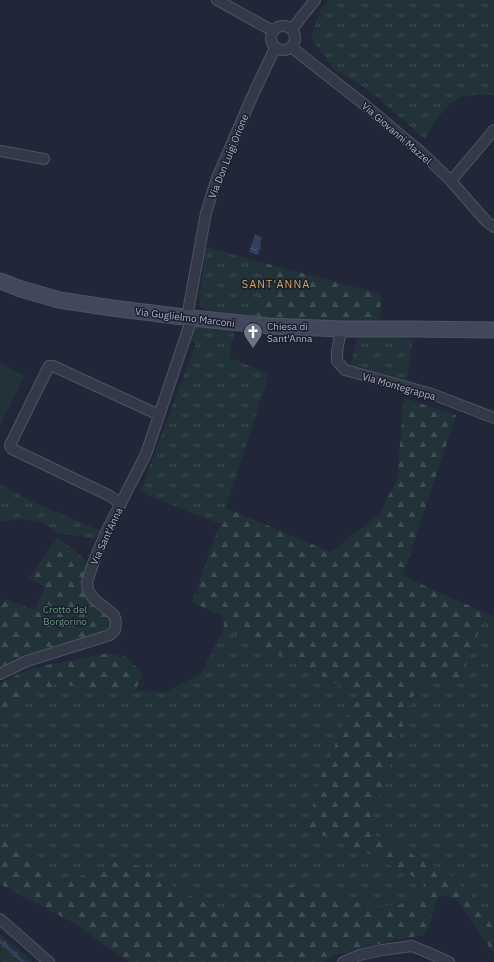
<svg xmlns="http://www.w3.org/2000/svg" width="494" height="962" font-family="'IBM Plex Sans',sans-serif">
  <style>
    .grass { fill: url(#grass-tufts) }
    .forest { fill: url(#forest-firs) }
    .garden { fill: #223239 }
    .water { fill: url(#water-ripples) }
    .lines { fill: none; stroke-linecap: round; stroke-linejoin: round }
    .stream { stroke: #343e5f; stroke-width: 3.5 }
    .street-casing { stroke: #4f5363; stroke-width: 12 }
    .secondary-casing { stroke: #4f5363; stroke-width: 17 }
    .street { stroke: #343948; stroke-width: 10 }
    .secondary { stroke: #42475b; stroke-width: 15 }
    .labels { text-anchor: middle; stroke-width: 3; stroke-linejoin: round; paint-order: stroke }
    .street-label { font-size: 10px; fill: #afb3c5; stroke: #1a1e2d }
    .poi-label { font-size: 10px; fill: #afb3c5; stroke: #1a1e2d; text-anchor: start }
    .park-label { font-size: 10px; fill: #66957a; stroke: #1a1e2d }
    .neighbourhood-label { font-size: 11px; letter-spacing: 1px; fill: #d2a65c; stroke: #1a1e2d }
  </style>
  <defs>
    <pattern id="grass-tufts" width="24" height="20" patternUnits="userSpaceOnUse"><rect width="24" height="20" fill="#223239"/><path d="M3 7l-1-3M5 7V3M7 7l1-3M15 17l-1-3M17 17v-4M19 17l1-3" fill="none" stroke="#404d54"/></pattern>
    <pattern id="forest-firs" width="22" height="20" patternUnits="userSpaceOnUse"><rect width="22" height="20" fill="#223239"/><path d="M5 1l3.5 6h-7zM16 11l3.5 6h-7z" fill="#404d54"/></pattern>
    <pattern id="water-ripples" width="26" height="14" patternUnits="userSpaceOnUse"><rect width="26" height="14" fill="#343e5f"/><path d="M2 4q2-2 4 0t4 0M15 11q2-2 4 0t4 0" fill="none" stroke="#4f5874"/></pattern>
  </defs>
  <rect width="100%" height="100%" fill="#212638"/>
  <!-- grass -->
  <path class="grass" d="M 329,0 L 494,0 L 494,95 C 485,95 475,94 465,96 C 447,100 434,124 425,139 L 369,90 L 335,70 L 311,38 L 320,10 Z
    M 206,247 L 261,262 L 258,317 L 210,311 L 200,307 L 199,296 Z
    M 199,324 L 233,328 L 234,334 L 229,357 L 269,374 L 226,508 L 220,524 L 140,492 L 196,343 L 190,340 L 194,327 Z
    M 358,335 L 413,339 L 407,383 L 350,368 Z
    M 0,484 L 29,500 L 101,531 L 94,539 L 58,533 L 41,522 L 23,519 L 0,522 Z
    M 486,613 L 494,615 L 494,919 L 448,873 L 367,831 L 419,680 L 447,682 L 461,678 Z
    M 224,627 L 357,694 L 319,782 L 307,829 L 365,852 L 424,882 L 422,895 L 398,905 L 374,907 L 318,890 L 270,891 L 232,908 L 212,906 L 188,895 L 166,882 L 111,863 L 99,869 L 76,878 L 58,879 L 44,873 L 26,859 L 11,842 L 0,826 L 0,713 L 20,700 L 57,683 L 111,690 L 165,692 L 200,675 Z"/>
  <!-- forest -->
  <path class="forest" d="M 261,262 L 381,294 L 380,323 L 258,317 Z
    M 404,398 L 456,415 L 403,576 L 486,613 L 461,678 L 447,682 L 419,680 L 367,831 L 448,873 L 494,919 L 494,954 L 456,899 L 439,895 L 425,935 L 395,940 L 335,955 L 324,962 L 129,962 L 72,922 L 0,884 L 0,826 L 11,842 L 26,859 L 44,873 L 58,879 L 76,878 L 99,869 L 111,863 L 124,861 L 145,868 L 188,895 L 212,906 L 232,908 L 270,891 L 293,885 L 318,890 L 374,907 L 398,905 L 422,895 L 424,882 L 365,852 L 307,829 L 319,782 L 357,694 L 224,627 L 223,616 L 192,602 L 220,524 L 226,508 L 331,552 L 379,514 L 397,480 Z
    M 58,537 L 89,563 L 83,583 L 111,618 L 112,628 L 109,632 L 25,657 L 0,667 L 0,607 L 6,599 L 35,610 L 45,587 L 29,578 Z
    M 108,653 L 127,657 L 143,674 L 135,691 L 111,690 L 57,684 L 20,700 L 0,713 L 0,683 L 32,668 Z
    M 0,934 L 33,962 L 0,962 Z"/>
  <!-- garden -->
  <path class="garden" d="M 0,363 L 25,376 L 0,426 Z"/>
  <!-- water -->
  <path class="water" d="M 255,235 L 262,237 L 260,244 L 261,245 L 258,255 L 249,252 Z"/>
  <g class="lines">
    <!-- stream -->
    <path class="stream" d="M 0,941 L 23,962"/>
    <defs>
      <path id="street" d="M 217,0 L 273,31
        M271 38a12 12 0 1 1 24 0a12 12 0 1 1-24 0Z
        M 292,29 L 315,0
        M 291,47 L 310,62 L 365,105 L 404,138 L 421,152 L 451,181 L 486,221 L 494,227
        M 0,151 L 44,159
        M 451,181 L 494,130
        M 187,317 L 206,213 L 217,178 L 252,97 L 275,48
        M 341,329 L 337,352 L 337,361 L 345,370 L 432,394 L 494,418
        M 121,504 L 110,496 L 12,449 L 10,446 L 11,443 L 49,366 L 53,366 L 159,415
        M 0,674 L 27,661 L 110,635 L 115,630 L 116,621 L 114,615 L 93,598 L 88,590 L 87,582 L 94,561 L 106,532 L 146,454 L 192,318
        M 0,919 L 49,962
        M 343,962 L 360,955 L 382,950 L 412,946 L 429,953 L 449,962"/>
      <path id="secondary" d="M 0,281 L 21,289 L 59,300 L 112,308 L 192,318 L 269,326 L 341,329 L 411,329 L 494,330"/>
    </defs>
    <!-- street casing -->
    <use href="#street" class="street-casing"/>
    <!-- secondary casing -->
    <use href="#secondary" class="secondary-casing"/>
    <!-- street -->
    <use href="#street" class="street"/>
    <!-- secondary -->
    <use href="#secondary" class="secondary"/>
  </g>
  <!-- icons -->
  <defs>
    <symbol id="church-pin" viewBox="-11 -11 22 30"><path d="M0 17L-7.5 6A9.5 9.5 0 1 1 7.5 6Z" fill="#6b7280" stroke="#1a1e2d"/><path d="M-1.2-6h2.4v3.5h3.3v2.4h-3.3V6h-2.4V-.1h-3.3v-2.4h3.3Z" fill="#fff"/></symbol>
  </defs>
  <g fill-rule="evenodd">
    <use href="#church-pin" x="242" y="321" width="22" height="30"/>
  </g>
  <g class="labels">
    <!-- street labels -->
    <g class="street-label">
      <text transform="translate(397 133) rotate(41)" y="4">Via Giovanni Mazzel</text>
      <text transform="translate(228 156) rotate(-68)" y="4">Via Don Luigi Orione</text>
      <text transform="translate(185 317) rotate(7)" y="4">Via Guglielmo Marconi</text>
      <text transform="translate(399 386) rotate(16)" y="4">Via Montegrappa</text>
      <text transform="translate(106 536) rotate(-65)" y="4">Via Sant'Anna</text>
    </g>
    <!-- poi labels -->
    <g class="poi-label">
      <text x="267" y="330">Chiesa di<tspan x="267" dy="12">Sant'Anna</tspan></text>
    </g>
    <!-- park labels -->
    <g class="park-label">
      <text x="65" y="613">Crotto del<tspan x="65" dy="12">Borgorino</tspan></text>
    </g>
    <!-- neighbourhood labels -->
    <g class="neighbourhood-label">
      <text x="276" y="288">SANT'ANNA</text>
    </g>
  </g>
</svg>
